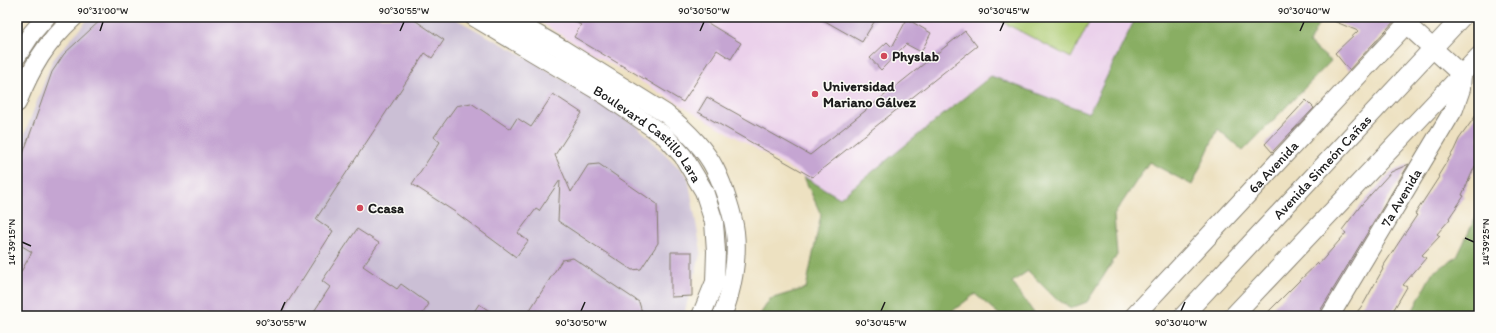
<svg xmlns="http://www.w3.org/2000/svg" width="1496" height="333" font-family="Itim,sans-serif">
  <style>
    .built { fill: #ebd1eb }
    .industrial { fill: #cbbfd5 }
    .green { fill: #acca71; stroke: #647346 }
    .forest { fill: #89ae63; stroke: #526540 }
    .building { fill: #c5a5d2 }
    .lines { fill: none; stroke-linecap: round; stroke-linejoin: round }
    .minor-casing { stroke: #847e6e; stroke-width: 20 }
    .minor { stroke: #fff; stroke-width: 18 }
    .ticks { fill: none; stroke: #1c1c1c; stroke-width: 1.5 }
    .poi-dot { fill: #d1495b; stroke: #fdfcf7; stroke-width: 1.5 }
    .labels { text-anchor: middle; stroke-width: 3; stroke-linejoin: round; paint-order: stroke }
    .poi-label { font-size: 14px; font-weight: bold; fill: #1c1c1c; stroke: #fdfcf7; text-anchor: start }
    .street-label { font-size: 14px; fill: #1c1c1c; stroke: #fdfcf7 }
    .neatline { fill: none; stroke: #1c1c1c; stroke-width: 1.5 }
    .ticks-label { font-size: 10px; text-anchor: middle; fill: #1c1c1c }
  </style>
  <rect width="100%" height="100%" fill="#fdfcf7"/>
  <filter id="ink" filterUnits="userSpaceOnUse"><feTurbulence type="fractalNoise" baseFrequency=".025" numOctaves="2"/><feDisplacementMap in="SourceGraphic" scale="8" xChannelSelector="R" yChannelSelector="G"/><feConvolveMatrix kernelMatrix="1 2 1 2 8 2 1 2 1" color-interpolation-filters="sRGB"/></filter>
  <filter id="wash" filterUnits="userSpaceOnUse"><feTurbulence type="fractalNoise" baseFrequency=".012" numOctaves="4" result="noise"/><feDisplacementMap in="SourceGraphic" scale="16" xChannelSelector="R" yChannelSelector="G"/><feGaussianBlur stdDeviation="0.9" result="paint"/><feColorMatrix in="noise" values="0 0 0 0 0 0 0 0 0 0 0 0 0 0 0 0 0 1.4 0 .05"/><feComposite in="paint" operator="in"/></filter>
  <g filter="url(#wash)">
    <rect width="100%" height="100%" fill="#ede1c1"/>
    <!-- built -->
    <path class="built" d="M 531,17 L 1136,17 L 1089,113 L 990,76 L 840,198 Z"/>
    <!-- industrial -->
    <path class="industrial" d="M 90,17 L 452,17 L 528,58 L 636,125 L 688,177 L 701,251 L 685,311 L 682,316 L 17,316 L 17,155 L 52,61 Z"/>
    <!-- green -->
    <path class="green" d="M 993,17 L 1092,17 L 1071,58 Z"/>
    <!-- forest -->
    <path class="forest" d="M 1136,17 L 1322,17 L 1309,43 L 1331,61 L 1243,151 L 1218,129 L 1192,185 L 1149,162 L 1114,215 L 1117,255 L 1087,302 L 1071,308 L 1055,298 L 1028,271 L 1012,282 L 1036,316 L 1001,316 L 975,294 L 946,316 L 759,316 L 770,299 L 806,288 L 821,215 L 804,177 L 840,198 L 991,76 L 1089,113 Z
      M 1479,210 L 1479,316 L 1410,316 L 1432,273 L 1457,257 Z"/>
    <g id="blocks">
      <!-- building -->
      <path class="building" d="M 104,17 L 410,17 L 444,40 L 432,58 L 425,53 L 316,219 L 333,231 L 279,316 L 17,316 L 17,279 L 32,252 L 17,243 L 17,171 L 52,72 L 64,54 Z
        M 567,17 L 698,17 L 741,43 L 731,59 L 717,50 L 683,102 L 574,37 L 581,25 Z
        M 818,17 L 877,17 L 862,42 Z
        M 1324,17 L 1398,17 L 1349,70 L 1335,53 L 1358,31 Z
        M 907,19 L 931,33 L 921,52 L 906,44 L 881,70 L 870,58 L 887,42 L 892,47 Z
        M 965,31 L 977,46 L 812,177 L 698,112 L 707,97 L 810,155 Z
        M 553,94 L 582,113 L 555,155 L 571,192 L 588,165 L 599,164 L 657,204 L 658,243 L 641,269 L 632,270 L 558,221 L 560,180 L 539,211 L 536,209 L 518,233 L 528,241 L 516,257 L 455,212 L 412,184 L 440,142 L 434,137 L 456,106 L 471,103 L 510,129 L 517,118 L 531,127 Z
        M 1306,100 L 1314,108 L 1272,152 L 1265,144 Z
        M 1479,111 L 1479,169 L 1475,166 L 1462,195 L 1464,196 L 1449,218 L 1450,219 L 1437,234 L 1440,236 L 1422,255 L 1426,258 L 1403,285 L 1407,287 L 1390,316 L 1354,316 L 1364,303 L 1383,269 L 1382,268 L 1417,215 L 1415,214 L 1439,177 L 1438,176 L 1454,150 L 1459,139 Z
        M 1409,164 L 1317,316 L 1264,316 L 1299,281 L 1318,263 L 1319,264 L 1346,233 L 1342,230 L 1362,204 L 1391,172 Z
        M 357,229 L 379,243 L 363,266 L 397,289 L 401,284 L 429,304 L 421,316 L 311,316 L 330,287 L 322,281 Z
        M 671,252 L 692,252 L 692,296 L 671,297 Z
        M 573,258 L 639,302 L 643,316 L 526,316 L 562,260 Z
        M 479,304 L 497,316 L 471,316 Z"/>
    </g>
  </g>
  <g filter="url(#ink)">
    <use href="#blocks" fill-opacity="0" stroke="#847e6e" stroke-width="1"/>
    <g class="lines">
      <defs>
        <g id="minor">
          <path id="s1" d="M 474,17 L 607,96 L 665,136 L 683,156 L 704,191 L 714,222 L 716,251 L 715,282 L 701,316"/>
          <path d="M 507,17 L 562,49 L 666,114 C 685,129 704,147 715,169 C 723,185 733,214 735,232 C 738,259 732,292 722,316"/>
          <path d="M 17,56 L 32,33 L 46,17"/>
          <path d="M 17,103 C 31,68 46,42 74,17"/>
          <path id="s2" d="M 1134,316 L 1413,17"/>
          <path id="s3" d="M 1183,316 L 1462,17"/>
          <path d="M 1233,316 L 1479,56"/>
          <path id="s4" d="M 1330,316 L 1454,109 L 1461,89 L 1462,75 L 1406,24"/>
        </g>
      </defs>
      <!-- minor casing -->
      <use href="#minor" class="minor-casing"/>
      <!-- minor -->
      <use href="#minor" class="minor"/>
    </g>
  </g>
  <!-- ticks -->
  <path class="ticks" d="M 100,31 L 103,22M 400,31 L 404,22M 700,31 L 704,22M 1000,31 L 1004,22M 1300,31 L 1304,22M 1465,238 L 1474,242M 22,242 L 31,246M 281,311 L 285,302M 581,311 L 585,302M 881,311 L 885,302M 1181,311 L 1185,302"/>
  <!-- markers -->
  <g class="poi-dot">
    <circle cx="884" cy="56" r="4"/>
    <circle cx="815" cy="94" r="4"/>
    <circle cx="360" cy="208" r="4"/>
  </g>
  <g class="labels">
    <!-- poi labels -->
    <g class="poi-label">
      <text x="892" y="61">Physlab</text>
      <text x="823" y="91">Universidad<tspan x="823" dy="16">Mariano Gálvez</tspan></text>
      <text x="368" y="213">Ccasa</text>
    </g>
    <!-- street labels -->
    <g class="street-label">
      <text dy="5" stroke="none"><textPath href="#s1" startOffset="211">Boulevard Castillo Lara</textPath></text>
      <text dy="5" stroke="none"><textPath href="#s2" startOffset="204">6a Avenida</textPath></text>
      <text dy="5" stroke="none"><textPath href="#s3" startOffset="204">Avenida Simeón Cañas</textPath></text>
      <text dy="5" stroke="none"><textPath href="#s4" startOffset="138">7a Avenida</textPath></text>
    </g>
  </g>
  <!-- margin -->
  <rect width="1496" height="333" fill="none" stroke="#fdfcf7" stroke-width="44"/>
  <rect x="22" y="22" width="1452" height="289" class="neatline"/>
  <g class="ticks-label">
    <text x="103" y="14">90°31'00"W</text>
    <text x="404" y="14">90°30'55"W</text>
    <text x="704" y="14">90°30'50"W</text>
    <text x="1004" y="14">90°30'45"W</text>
    <text x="1304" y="14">90°30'40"W</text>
    <text transform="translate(1485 242) rotate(-90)" y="4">14°39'25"N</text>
    <text transform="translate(11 242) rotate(-90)" y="4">14°39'15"N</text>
    <text x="281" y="326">90°30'55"W</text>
    <text x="581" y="326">90°30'50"W</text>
    <text x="881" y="326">90°30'45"W</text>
    <text x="1181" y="326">90°30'40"W</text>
  </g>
</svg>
